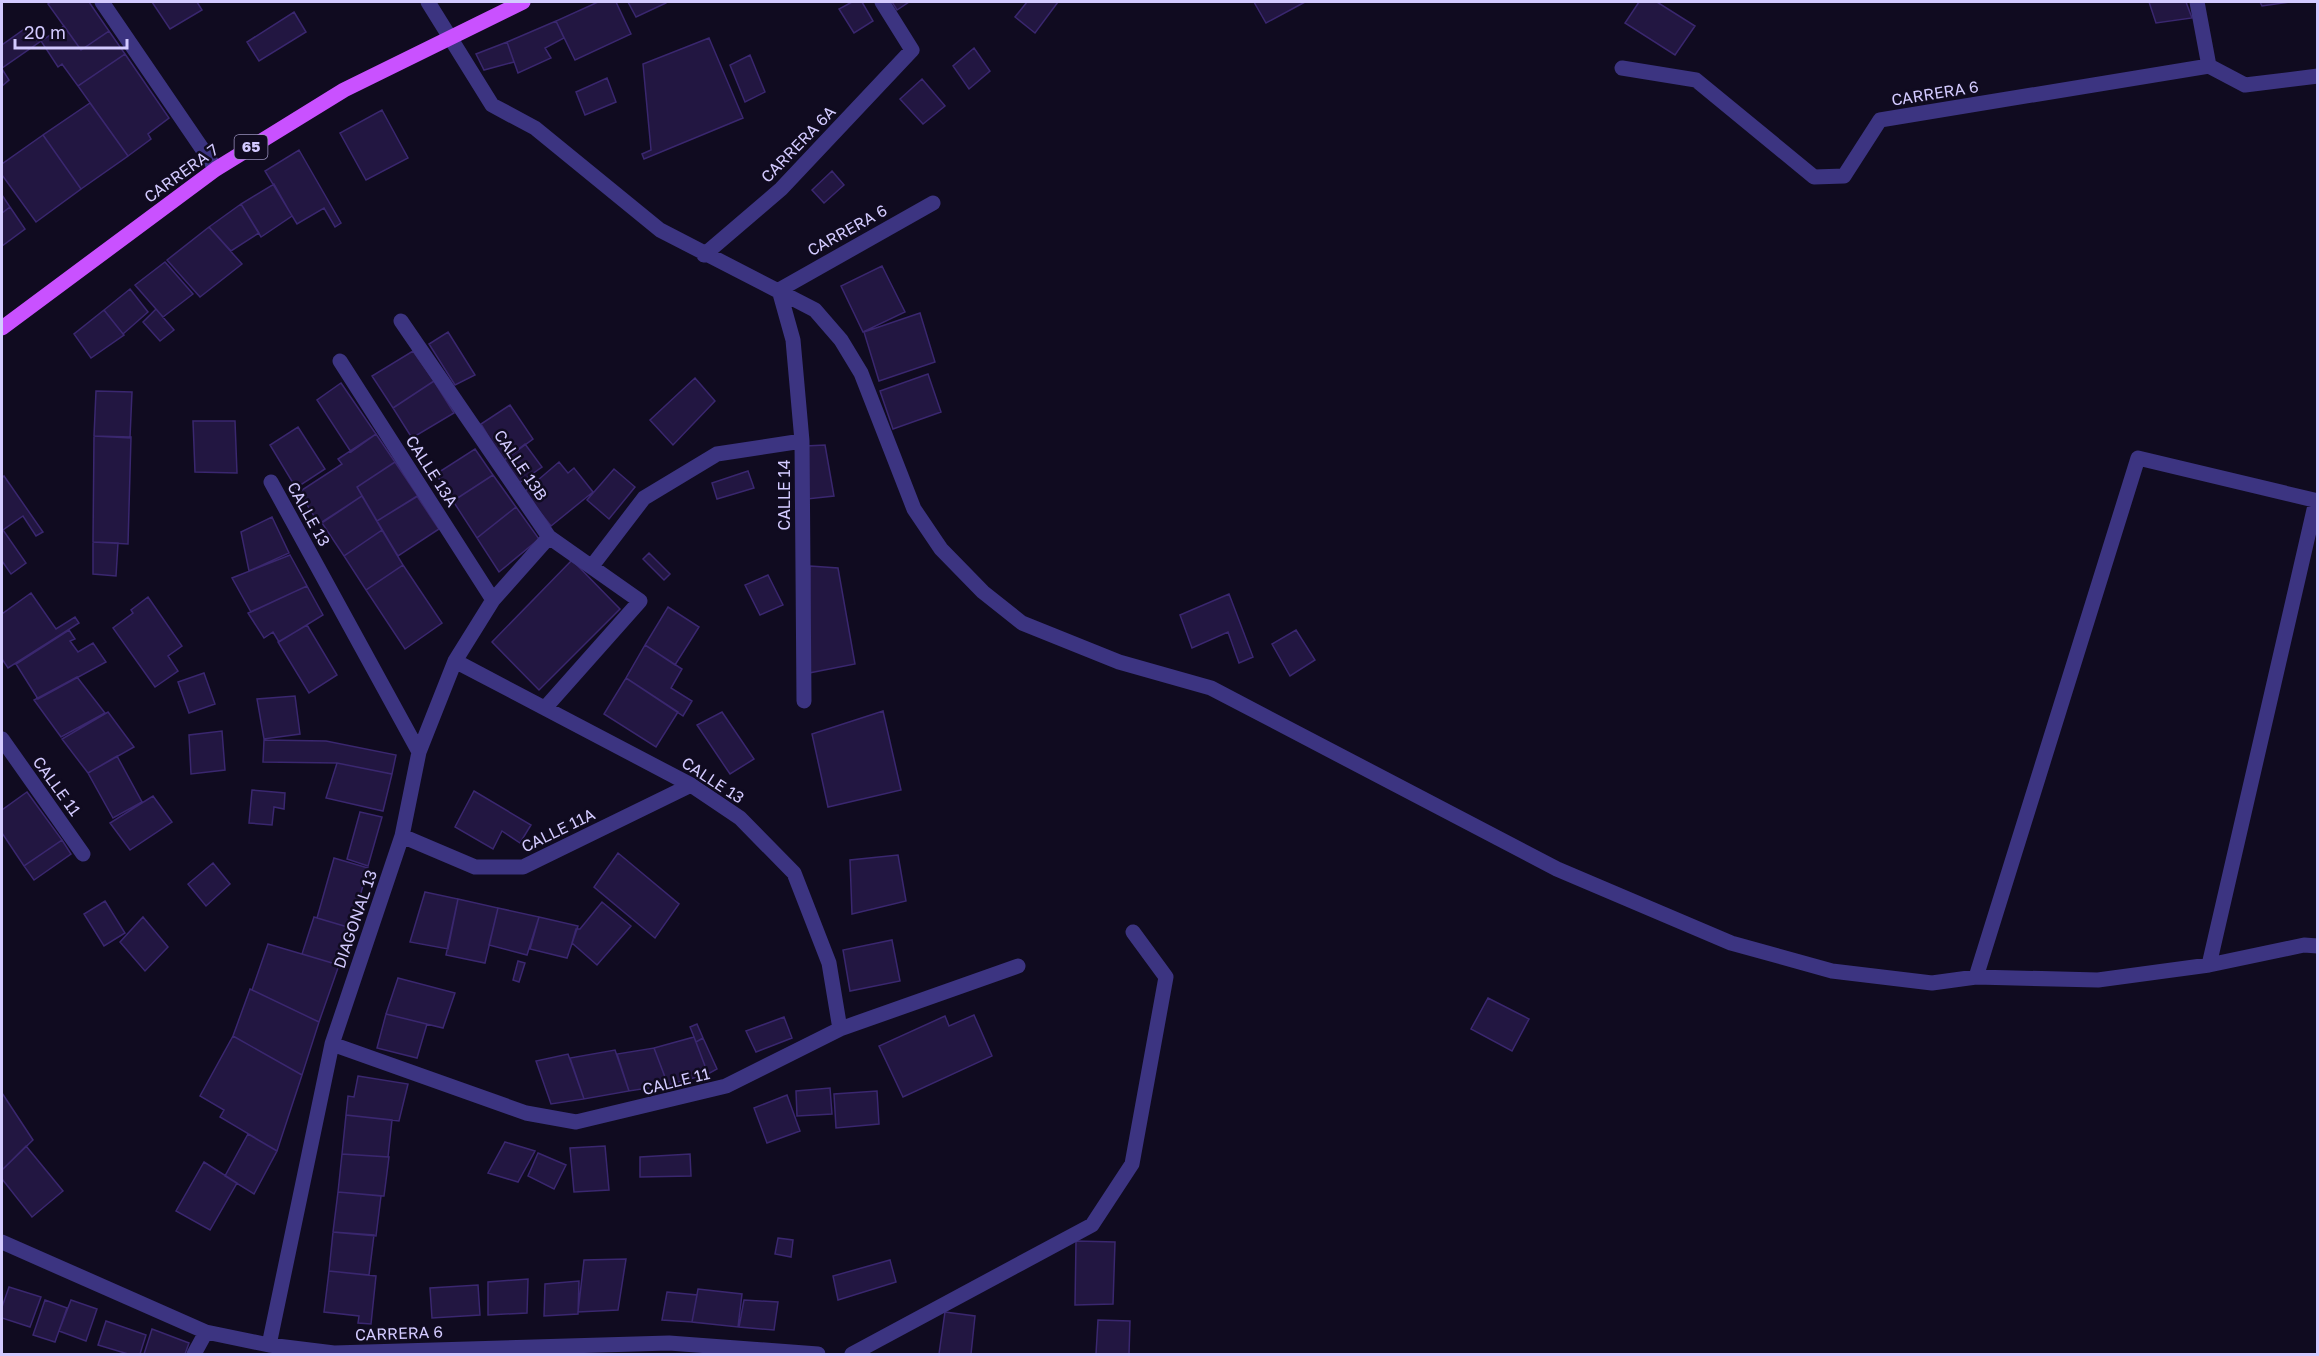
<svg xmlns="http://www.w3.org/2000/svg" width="2319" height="1356" font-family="'Golos Text',sans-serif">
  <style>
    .building { fill: #221641; stroke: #3a276f; stroke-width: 1.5 }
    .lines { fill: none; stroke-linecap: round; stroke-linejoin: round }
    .minor { stroke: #3c3481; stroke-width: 15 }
    .major { stroke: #c951ff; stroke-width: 15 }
    .labels { text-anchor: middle; stroke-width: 5; stroke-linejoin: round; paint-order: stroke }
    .shield { fill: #100b20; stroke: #9891bc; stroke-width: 1.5 }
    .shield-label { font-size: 15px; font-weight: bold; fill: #d3caff }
    .street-label { font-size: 16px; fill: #d3caff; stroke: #100b20 }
  </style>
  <rect width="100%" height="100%" fill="#100b20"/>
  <!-- building -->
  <path class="building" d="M 51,2 L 89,2 L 109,31 L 81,50 L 48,4 Z
    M 152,2 L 197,2 L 202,10 L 170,29 Z
    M 598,2 L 616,2 L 631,34 L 575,60 L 556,21 Z
    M 628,2 L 666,2 L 666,3 L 636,17 Z
    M 852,2 L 862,2 L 873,21 L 854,33 L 839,9 Z
    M 892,2 L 909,2 L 897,10 Z
    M 1027,2 L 1058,2 L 1035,33 L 1015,17 Z
    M 1254,2 L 1305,2 L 1266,23 Z
    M 1639,2 L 1657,2 L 1695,26 L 1675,55 L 1625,23 Z
    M 2149,2 L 2186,2 L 2192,18 L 2156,23 Z
    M 2260,2 L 2290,2 L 2262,6 Z
    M 294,12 L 306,32 L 259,61 L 247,42 Z
    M 556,21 L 564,38 L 545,48 L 551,58 L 518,73 L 507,42 Z
    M 30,25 L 41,41 L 2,68 L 2,45 Z
    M 64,26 L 81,50 L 109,31 L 125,54 L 78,86 L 62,64 L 58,67 L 41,41 Z
    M 709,38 L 743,118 L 644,159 L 642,154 L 651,150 L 643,64 Z
    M 507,42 L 514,62 L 484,70 L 476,54 Z
    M 974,48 L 990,71 L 969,89 L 953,66 Z
    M 125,54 L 169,118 L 148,134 L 151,139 L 128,156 L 78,86 Z
    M 750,55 L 765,92 L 745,102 L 730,65 Z
    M 2,69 L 9,80 L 2,86 Z
    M 607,78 L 616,102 L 585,115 L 576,92 Z
    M 922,79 L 945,106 L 923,124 L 900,99 Z
    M 90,103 L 128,156 L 81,189 L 43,135 Z
    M 382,110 L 408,158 L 366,180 L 340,133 Z
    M 43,135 L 81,189 L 36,222 L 2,175 L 2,164 Z
    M 299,150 L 341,223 L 335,227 L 324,208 L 297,224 L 265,171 Z
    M 832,171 L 844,185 L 824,203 L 812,190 Z
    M 274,184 L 292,216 L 261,237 L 241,204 Z
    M 2,195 L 10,207 L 2,213 Z
    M 241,204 L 259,233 L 231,251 L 209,227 Z
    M 10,207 L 25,229 L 2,246 L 2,213 Z
    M 209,227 L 242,264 L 200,297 L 167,260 Z
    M 165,262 L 193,294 L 163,317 L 135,285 Z
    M 882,266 L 905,312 L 863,332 L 841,286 Z
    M 130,289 L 148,312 L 123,334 L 104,310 Z
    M 156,309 L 174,330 L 160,341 L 143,322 Z
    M 104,310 L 124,335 L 91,358 L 74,334 Z
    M 920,313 L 935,362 L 879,381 L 864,332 Z
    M 448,332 L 475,375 L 455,385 L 429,344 Z
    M 413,351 L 434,381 L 393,408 L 372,376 Z
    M 928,374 L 941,412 L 893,429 L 880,391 Z
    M 695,378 L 715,401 L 673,445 L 650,420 Z
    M 434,381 L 454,413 L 412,438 L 393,408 Z
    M 341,383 L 376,434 L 351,452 L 317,400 Z
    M 96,391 L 132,392 L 130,438 L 94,436 Z
    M 510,405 L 533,439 L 503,461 L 481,424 Z
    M 193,421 L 235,421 L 237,473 L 195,472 Z
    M 298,427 L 325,469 L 296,488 L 270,445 Z
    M 376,434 L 395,462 L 357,487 L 362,496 L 319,524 L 299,492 L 342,464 L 338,459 Z
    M 94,436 L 131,437 L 128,544 L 93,542 Z
    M 525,444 L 542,467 L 519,483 L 503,461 Z
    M 825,445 L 834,496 L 807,499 L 805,446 Z
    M 475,449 L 493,475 L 453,501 L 436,474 Z
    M 395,462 L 418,496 L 377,521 L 357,487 Z
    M 559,462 L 568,473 L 574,468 L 593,492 L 551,526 L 524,492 Z
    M 614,469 L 635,487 L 609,519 L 587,500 Z
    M 748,471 L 754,488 L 717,499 L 712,483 Z
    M 493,475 L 516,507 L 477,538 L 453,501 Z
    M 4,476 L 43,532 L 36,536 L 23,516 L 3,530 L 26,563 L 11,574 L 2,561 L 2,478 Z
    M 362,496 L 382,530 L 344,556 L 322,523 Z
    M 417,496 L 439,529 L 398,556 L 377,521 Z
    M 516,507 L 539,539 L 499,572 L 477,538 Z
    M 272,517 L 289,553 L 249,571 L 241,532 Z
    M 382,530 L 403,565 L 366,590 L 344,556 Z
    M 93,542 L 118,543 L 116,576 L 93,574 Z
    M 649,553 L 670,574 L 664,580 L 643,559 Z
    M 290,555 L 307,586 L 251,612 L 232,578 Z
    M 572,560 L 620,609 L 539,690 L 492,642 Z
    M 403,565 L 442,623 L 405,649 L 366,590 Z
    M 810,566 L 838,568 L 855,664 L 809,673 Z
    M 768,575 L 783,605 L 760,615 L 745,585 Z
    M 307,586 L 323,615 L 279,642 L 273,632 L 264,638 L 248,613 Z
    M 31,593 L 56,629 L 75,617 L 79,623 L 8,668 L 2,659 L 2,614 Z
    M 1229,594 L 1253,657 L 1239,663 L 1228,632 L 1192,648 L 1180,615 Z
    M 148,597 L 182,646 L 168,656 L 178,671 L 155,687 L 113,628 L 133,613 L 131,610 Z
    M 668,607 L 699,627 L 675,665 L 645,645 Z
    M 307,625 L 337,675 L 309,693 L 278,642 Z
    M 69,630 L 75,639 L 70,641 L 78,652 L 93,643 L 106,662 L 38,699 L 16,664 Z
    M 1296,630 L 1315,660 L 1290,676 L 1272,644 Z
    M 645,645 L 682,669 L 671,688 L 692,701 L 683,716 L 626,678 Z
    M 204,673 L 215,704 L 189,713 L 178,682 Z
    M 77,677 L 105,713 L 61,737 L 34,700 Z
    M 626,678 L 678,712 L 656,747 L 604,714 Z
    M 295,696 L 300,734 L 264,739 L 257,699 Z
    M 883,711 L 901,790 L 828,807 L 812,734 Z
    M 108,712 L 134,747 L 88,773 L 62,739 Z
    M 722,712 L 754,759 L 730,774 L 697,725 Z
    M 222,731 L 225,770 L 191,774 L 189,735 Z
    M 264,740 L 326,741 L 396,755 L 392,774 L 337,763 L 263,762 Z
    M 117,756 L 142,802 L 113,818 L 88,773 Z
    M 337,763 L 392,774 L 383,811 L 326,798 Z
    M 252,790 L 285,793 L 284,809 L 274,807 L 272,825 L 249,823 Z
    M 474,791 L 531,825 L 520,843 L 502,831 L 493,849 L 455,827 Z
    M 27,792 L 62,840 L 24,866 L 2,833 L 2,810 Z
    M 153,796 L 172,822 L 130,850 L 110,823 Z
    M 360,812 L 382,817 L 368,866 L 347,859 Z
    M 62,840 L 71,854 L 34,880 L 24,866 Z
    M 618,853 L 679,904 L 655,938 L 594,887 Z
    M 898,855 L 906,901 L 852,914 L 850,860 Z
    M 334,858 L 368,868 L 351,928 L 317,918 Z
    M 213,863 L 230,884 L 206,906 L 188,884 Z
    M 425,892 L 458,899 L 448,949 L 410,942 Z
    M 458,899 L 498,908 L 485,963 L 446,955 Z
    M 105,901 L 125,933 L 104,946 L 84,914 Z
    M 602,902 L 631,926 L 597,965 L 572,943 L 576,929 L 580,929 Z
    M 498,908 L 539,917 L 527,955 L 489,945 Z
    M 143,917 L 168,947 L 145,971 L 120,942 Z
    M 314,917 L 351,928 L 339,965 L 302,954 Z
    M 539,917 L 578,926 L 567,958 L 530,949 Z
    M 892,940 L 900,981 L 850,991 L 843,950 Z
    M 268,944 L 339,965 L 319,1022 L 252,990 Z
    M 518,961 L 525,963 L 519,982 L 513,980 Z
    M 398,978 L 455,993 L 443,1028 L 386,1014 Z
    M 250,989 L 319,1022 L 302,1075 L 233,1036 Z
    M 1488,998 L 1529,1019 L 1512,1051 L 1471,1029 Z
    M 386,1014 L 427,1024 L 417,1058 L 377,1048 Z
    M 974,1015 L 992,1056 L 903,1097 L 879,1046 L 945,1016 L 949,1026 Z
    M 784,1017 L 792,1038 L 756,1052 L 746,1031 Z
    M 697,1024 L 703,1038 L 696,1042 L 690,1027 Z
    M 233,1036 L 302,1075 L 277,1151 L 220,1117 L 224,1110 L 200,1096 Z
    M 694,1037 L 708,1074 L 668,1085 L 654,1048 Z
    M 703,1038 L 717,1069 L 708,1074 L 696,1042 Z
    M 654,1048 L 668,1085 L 629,1091 L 617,1054 Z
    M 615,1050 L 629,1091 L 584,1099 L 570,1058 Z
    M 568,1054 L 584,1099 L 551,1104 L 536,1061 Z
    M 358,1076 L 408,1084 L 399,1121 L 346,1115 L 348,1096 L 354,1097 Z
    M 830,1088 L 832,1114 L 797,1116 L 796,1091 Z
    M 877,1091 L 879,1124 L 836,1128 L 834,1094 Z
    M 2,1093 L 33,1140 L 2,1170 Z
    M 787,1095 L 800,1131 L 767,1143 L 754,1108 Z
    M 346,1115 L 392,1120 L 388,1157 L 342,1154 Z
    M 248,1134 L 277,1151 L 254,1194 L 225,1176 Z
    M 505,1142 L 535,1151 L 518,1182 L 488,1173 Z
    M 26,1146 L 63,1191 L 32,1217 L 2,1179 L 2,1170 Z
    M 605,1146 L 609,1190 L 574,1192 L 570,1148 Z
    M 538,1153 L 566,1165 L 554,1189 L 528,1176 Z
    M 342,1154 L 389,1157 L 384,1196 L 338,1192 Z
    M 690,1154 L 691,1176 L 640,1177 L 640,1157 Z
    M 204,1162 L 237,1183 L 210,1230 L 176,1211 Z
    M 338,1192 L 381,1196 L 376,1236 L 333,1232 Z
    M 333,1232 L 374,1235 L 369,1275 L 329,1271 Z
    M 778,1238 L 793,1240 L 791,1257 L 775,1254 Z
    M 1076,1241 L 1115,1242 L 1113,1304 L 1075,1305 Z
    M 626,1259 L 618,1310 L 578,1312 L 584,1260 Z
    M 890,1260 L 896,1282 L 838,1300 L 833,1276 Z
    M 329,1271 L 376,1276 L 371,1324 L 358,1323 L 359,1316 L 324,1312 Z
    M 528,1279 L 527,1313 L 488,1315 L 488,1282 Z
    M 579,1281 L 578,1314 L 544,1316 L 545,1284 Z
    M 478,1285 L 480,1315 L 432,1318 L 430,1288 Z
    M 9,1287 L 41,1297 L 30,1327 L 2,1318 L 2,1307 Z
    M 698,1289 L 742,1294 L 738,1327 L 692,1322 Z
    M 667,1292 L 697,1295 L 692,1322 L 662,1320 Z
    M 45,1300 L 67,1308 L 55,1342 L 33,1335 Z
    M 71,1300 L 97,1309 L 86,1341 L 59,1331 Z
    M 744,1300 L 778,1302 L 774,1330 L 739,1327 Z
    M 945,1312 L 975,1316 L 971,1354 L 939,1354 Z
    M 1098,1320 L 1130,1321 L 1129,1354 L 1096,1354 Z
    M 106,1321 L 146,1335 L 140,1354 L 128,1354 L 98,1345 Z
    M 152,1329 L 189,1343 L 185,1354 L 144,1354 Z"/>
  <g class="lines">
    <!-- minor -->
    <path class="minor" d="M 102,2 L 216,169
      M 428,2 L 492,105 L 535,128 L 660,230 L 815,310 L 841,340 L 861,373 L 914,509 L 941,549 L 983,592 L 1022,623 L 1119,662 L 1211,688 L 1557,869 L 1731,943 L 1832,971 L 1932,983 L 1976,977 L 2098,980 L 2209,965 L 2304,945 L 2318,946
      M 2197,2 L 2209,66
      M 2209,66 L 2245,85 L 2318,76
      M 1622,68 L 1696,80 L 1814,177 L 1844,176 L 1880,120 L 2209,66
      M 704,255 L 781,189 L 912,50 L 882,2
      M 779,290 L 793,340 L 802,441 L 804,701
      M 779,290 L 933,203
      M 401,321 L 549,537 L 640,601 L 545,708
      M 340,361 L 493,600
      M 271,482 L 419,752
      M 592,566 L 644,498 L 717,454 L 802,441
      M 455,661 L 691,785 L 740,818 L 794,873 L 829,963 L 840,1029
      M 2,739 L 83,854
      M 402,836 L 475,867 L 523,867 L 691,785
      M 2209,965 L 2316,501
      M 1976,977 L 2138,458 L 2318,501
      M 332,1044 L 526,1113 L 576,1122 L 726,1086 L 840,1029 L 1018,966
      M 2,1242 L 206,1332 L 269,1345 L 334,1353 L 669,1343 L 818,1354
      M 269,1345 L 332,1044 L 402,836 L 419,752 L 455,661 L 493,600 L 549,537
      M 194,1354 L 206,1332
      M 852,1354 L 1092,1225 L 1132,1164 L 1166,977 L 1133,932"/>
    <!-- major -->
    <path class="major" d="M 2,328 L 216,169 L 344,90 L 523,2"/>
  </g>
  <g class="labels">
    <!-- shield labels -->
    <rect class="shield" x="234.5" y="135" width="33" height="24" rx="4.5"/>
    <g class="shield-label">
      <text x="251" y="152">65</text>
    </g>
    <!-- street labels -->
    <g class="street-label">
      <text transform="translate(1935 93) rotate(-9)" y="6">CARRERA 6</text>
      <text transform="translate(798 144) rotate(-46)" y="6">CARRERA 6A</text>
      <text transform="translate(181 173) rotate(-36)" y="6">CARRERA 7</text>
      <text transform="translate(847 230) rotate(-29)" y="6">CARRERA 6</text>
      <text transform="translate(521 465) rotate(56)" y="6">CALLE 13B</text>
      <text transform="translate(432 471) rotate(57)" y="6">CALLE 13A</text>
      <text transform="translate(784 495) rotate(-90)" y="6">CALLE 14</text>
      <text transform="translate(309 514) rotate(61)" y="6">CALLE 13</text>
      <text transform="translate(713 780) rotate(33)" y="6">CALLE 13</text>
      <text transform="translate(57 786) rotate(54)" y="6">CALLE 11</text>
      <text transform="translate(558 830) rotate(-26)" y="6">CALLE 11A</text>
      <text transform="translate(355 919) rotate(-71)" y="6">DIAGONAL 13</text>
      <text transform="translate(676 1081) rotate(-14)" y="6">CALLE 11</text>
      <text transform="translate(399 1333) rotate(-2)" y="6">CARRERA 6</text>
    </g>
  </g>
  <!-- border -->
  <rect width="2319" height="1356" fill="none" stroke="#d3caff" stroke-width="6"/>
  <!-- scale -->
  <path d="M15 39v9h112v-9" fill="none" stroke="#d3caff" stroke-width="3"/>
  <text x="24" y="39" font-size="18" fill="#d3caff" stroke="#100b20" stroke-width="4.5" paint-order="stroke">20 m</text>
</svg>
